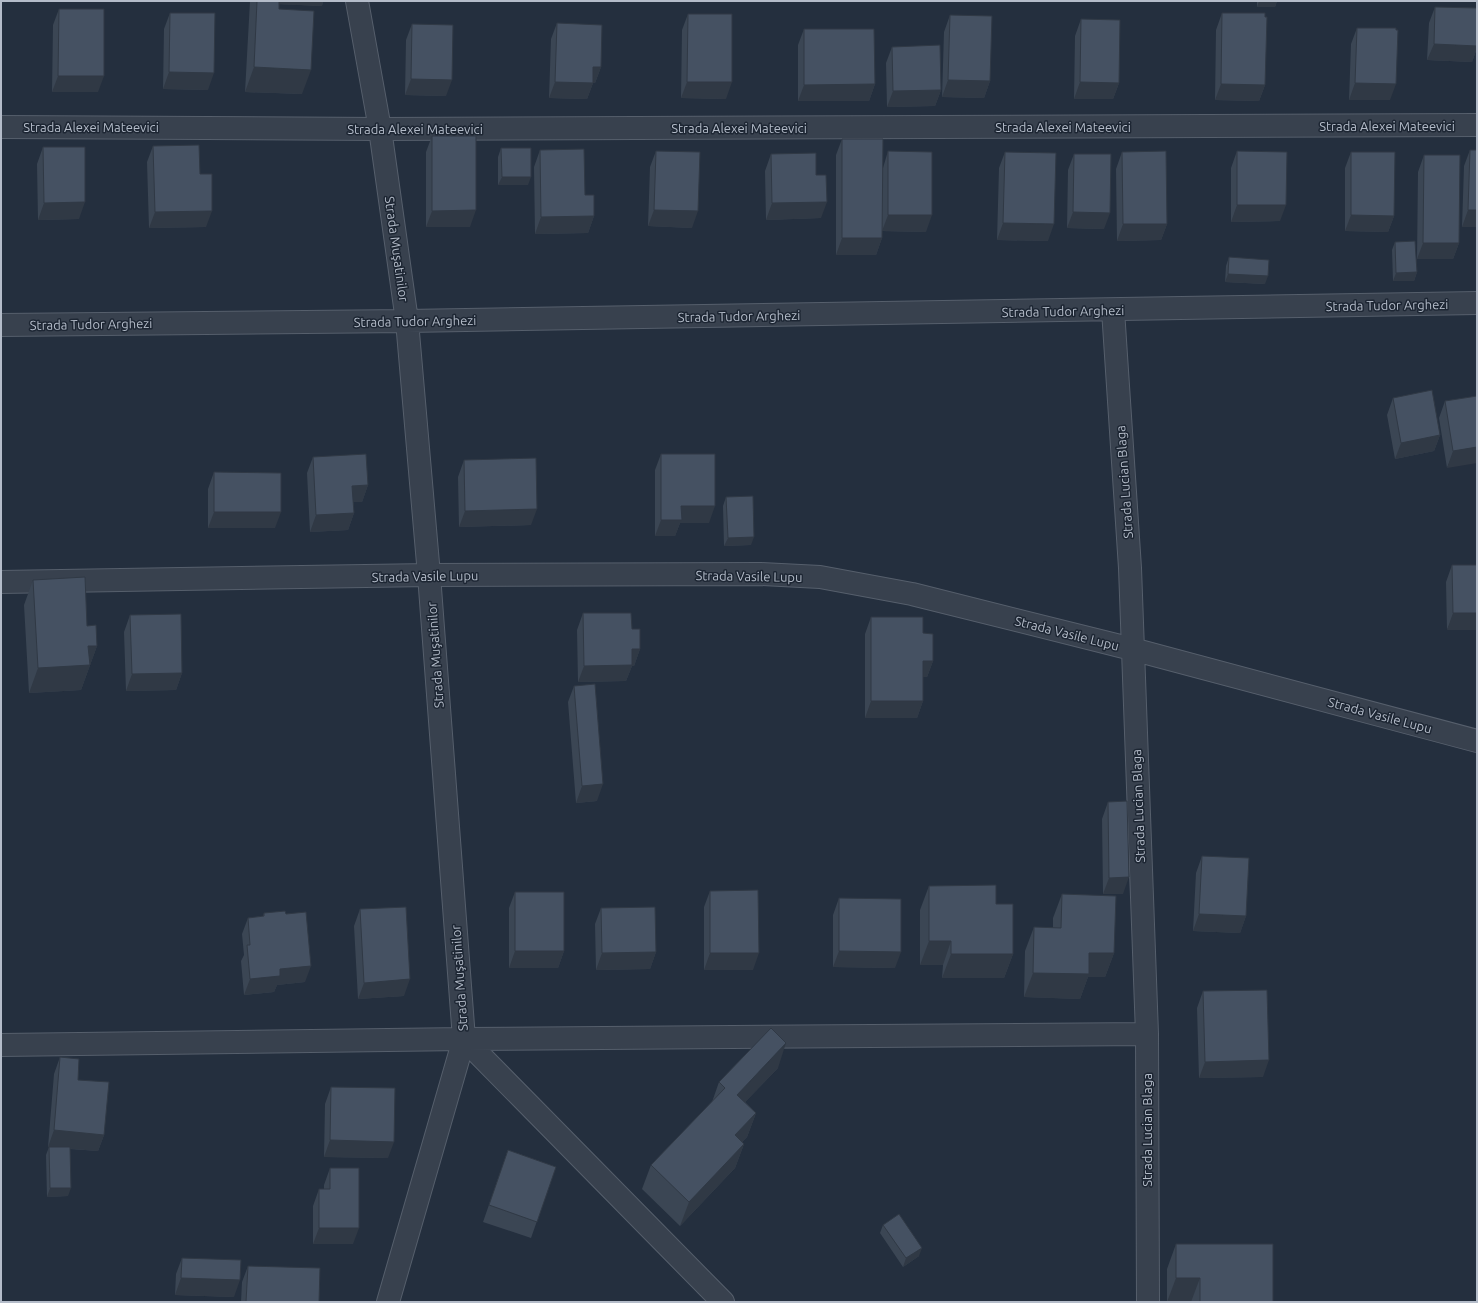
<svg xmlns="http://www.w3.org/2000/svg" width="1478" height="1303" font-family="Ubuntu,sans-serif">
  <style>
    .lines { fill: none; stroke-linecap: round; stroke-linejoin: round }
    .street-casing { stroke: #565f6c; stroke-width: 24 }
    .street { stroke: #38414e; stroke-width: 22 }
    .wall { fill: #3b4654 }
    .shaded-wall { fill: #303945 }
    .building { fill: #455162; stroke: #303945 }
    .labels { text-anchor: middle; stroke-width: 3; stroke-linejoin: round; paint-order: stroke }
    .street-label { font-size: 13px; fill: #b4bcc9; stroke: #1d2633 }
  </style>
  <rect width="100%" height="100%" fill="#242f3e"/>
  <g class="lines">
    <defs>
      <path id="street" d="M 357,1 L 380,129 L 407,321 L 429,575 L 464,1039 L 388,1302
        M 1,127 L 380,129 L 1477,125
        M 1113,310 L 1130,568 L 1147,1034 L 1148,1302
        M 1,325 L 407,321 L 1477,303
        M 1,582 L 429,575 L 761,574 L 820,577 L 912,594 L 1132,649 L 1477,741
        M 464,1039 L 723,1302
        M 1,1045 L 464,1039 L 1147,1034"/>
    </defs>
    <!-- street casing -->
    <use href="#street" class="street-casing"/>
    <!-- street -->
    <use href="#street" class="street"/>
  </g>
  <!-- wall -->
  <path class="wall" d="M 250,1 L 323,1 L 322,6 L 279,4 L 279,9 L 302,94 L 245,92 Z
    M 1257,1 L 1277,1 L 1275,7 L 1257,7 Z
    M 1435,7 L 1477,8 L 1477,48 L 1472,62 L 1427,60 L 1429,23 Z
    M 59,9 L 98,92 L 52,92 L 53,25 Z
    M 170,13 L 208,90 L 163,89 L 164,29 Z
    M 1222,13 L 1265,85 L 1259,101 L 1215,100 L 1216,30 Z
    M 688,14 L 726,99 L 681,98 L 682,30 Z
    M 950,15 L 990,81 L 984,98 L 942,97 L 944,32 Z
    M 1081,19 L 1119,83 L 1113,99 L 1074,99 L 1075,36 Z
    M 557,23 L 601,67 L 595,83 L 593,83 L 587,99 L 549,98 L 551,39 Z
    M 412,24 L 446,96 L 405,95 L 406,40 Z
    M 1357,28 L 1390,100 L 1349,100 L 1351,44 Z
    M 804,29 L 875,84 L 869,101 L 798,101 L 798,45 Z
    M 892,47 L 941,90 L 935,106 L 887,107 L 886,63 Z
    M 432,136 L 470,227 L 426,227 L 426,152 Z
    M 842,139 L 883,168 L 888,151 L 926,232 L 882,231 L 882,238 L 876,255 L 836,255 L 836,155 Z
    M 153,146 L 200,174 L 206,227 L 149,228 L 147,162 Z
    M 43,147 L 79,219 L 38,220 L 37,164 Z
    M 501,148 L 528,185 L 498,185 L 498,157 Z
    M 540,150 L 585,195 L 594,216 L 588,233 L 535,234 L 534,167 Z
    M 1470,150 L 1477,227 L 1462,227 L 1464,166 Z
    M 656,151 L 692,228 L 648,226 L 650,167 Z
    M 1237,151 L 1280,221 L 1231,222 L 1231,168 Z
    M 1005,152 L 1048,241 L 997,240 L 999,168 Z
    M 1122,152 L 1167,224 L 1161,240 L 1117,241 L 1116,169 Z
    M 1351,152 L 1394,216 L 1388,232 L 1345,231 L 1345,168 Z
    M 771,154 L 816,175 L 821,218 L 766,220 L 765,171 Z
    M 1074,154 L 1104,229 L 1067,228 L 1068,170 Z
    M 1424,155 L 1459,243 L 1453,259 L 1417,259 L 1418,172 Z
    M 1395,242 L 1417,272 L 1414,281 L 1393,281 L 1392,250 Z
    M 1229,257 L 1265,284 L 1225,282 L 1226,266 Z
    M 1477,396 L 1447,468 L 1439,418 L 1445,401 Z
    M 1393,398 L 1440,435 L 1434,451 L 1395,459 L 1387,415 Z
    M 661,454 L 709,523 L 680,523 L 675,536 L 655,536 L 655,470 Z
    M 313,457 L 368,485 L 362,502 L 353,502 L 354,513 L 348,530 L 310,532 L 307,473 Z
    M 464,460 L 531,525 L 459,527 L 458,477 Z
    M 214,472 L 275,528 L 208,528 L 208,489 Z
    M 726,497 L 751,545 L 724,546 L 723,506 Z
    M 1452,565 L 1477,565 L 1447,630 L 1446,582 Z
    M 33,580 L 87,626 L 97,646 L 81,690 L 29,693 L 24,605 Z
    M 583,613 L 632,629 L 640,649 L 634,666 L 632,666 L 626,681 L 578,682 L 577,630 Z
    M 130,615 L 182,673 L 176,690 L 126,691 L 124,632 Z
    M 871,617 L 923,633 L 933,661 L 927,677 L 923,677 L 923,701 L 917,718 L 865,718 L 865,634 Z
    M 574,686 L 597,801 L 576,803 L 568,702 Z
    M 1108,802 L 1123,894 L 1103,894 L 1102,819 Z
    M 1202,856 L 1246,916 L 1240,933 L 1193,931 L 1196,873 Z
    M 929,886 L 996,904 L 1013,954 L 1004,978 L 942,978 L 943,965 L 920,965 L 920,910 Z
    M 710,891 L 753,970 L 704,970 L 704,907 Z
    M 515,892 L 564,951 L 558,968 L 509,968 L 509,908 Z
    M 1062,894 L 1114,953 L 1105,977 L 1088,977 L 1080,999 L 1024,997 L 1025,951 L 1034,927 L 1053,928 L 1053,918 Z
    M 839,898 L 895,968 L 833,967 L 833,915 Z
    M 601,908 L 656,952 L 650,969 L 596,970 L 595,924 Z
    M 360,909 L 404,996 L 358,999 L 354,926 Z
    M 264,913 L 286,914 L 305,982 L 277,985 L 274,992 L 244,995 L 241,961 L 244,955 L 242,934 L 248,918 L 263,916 Z
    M 1203,991 L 1263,1077 L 1199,1078 L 1197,1008 Z
    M 60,1057 L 78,1080 L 104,1135 L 98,1151 L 70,1149 L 68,1196 L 47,1197 L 46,1155 L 49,1147 L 48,1147 L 54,1074 Z
    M 778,1068 L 745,1102 L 756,1113 L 747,1137 L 742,1142 L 744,1144 L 735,1168 L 680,1226 L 642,1189 L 651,1165 L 712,1102 L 719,1082 Z
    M 331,1087 L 388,1158 L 324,1157 L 325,1104 Z
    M 508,1150 L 556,1167 L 531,1238 L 483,1222 Z
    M 330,1168 L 353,1244 L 313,1244 L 313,1206 L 319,1189 L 324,1189 L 324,1185 Z
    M 883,1225 L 919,1256 L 903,1267 L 880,1233 Z
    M 1176,1244 L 1273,1302 L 1167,1302 L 1167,1269 Z
    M 182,1258 L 234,1297 L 175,1295 L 176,1274 Z
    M 248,1266 L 319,1302 L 241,1302 L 242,1282 Z"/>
  <!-- shaded-wall -->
  <path class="shaded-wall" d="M 272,1 L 323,1 L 322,6 L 271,4 Z
    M 1259,1 L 1277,1 L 1275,7 L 1257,7 Z
    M 1434,44 L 1477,46 L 1477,48 L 1472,62 L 1427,60 Z
    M 254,67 L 311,70 L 302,94 L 245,92 Z
    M 593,67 L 601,67 L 595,83 L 593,83 L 587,99 L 549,98 L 555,82 Z
    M 169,72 L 214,73 L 208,90 L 163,89 Z
    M 58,76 L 104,76 L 98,92 L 52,92 Z
    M 411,79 L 452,80 L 446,96 L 405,95 Z
    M 948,80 L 990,81 L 984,98 L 942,97 Z
    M 687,82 L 732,82 L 726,99 L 681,98 Z
    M 1080,82 L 1119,83 L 1113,99 L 1074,99 Z
    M 1355,83 L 1396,84 L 1390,100 L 1349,100 Z
    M 875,84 L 869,101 L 798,101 L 804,85 Z
    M 1221,84 L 1265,85 L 1259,101 L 1215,100 Z
    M 941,90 L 935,106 L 887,107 L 893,91 Z
    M 502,177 L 531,177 L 528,185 L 498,185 Z
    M 85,202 L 79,219 L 38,220 L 44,203 Z
    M 827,202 L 821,218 L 766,220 L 772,203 Z
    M 1237,205 L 1286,205 L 1280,221 L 1231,222 Z
    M 476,210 L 470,227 L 426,227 L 432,211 Z
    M 654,210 L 698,211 L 692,228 L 648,226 Z
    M 1468,210 L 1477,210 L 1477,227 L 1462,227 Z
    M 212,211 L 206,227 L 149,228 L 155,212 Z
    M 1073,212 L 1110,213 L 1104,229 L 1067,228 Z
    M 888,215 L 932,215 L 926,232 L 882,231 Z
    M 1351,215 L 1394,216 L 1388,232 L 1345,231 Z
    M 594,216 L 588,233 L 535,234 L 541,217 Z
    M 1003,223 L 1054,224 L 1048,241 L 997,240 Z
    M 1123,224 L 1167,224 L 1161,240 L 1117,241 Z
    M 842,238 L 882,238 L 876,255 L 836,255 Z
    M 1423,243 L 1459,243 L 1453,259 L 1417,259 Z
    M 1417,272 L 1414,281 L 1393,281 L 1396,273 Z
    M 1228,274 L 1268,276 L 1265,284 L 1225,282 Z
    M 1440,435 L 1434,451 L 1395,459 L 1401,443 Z
    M 1477,447 L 1477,463 L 1447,468 L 1453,451 Z
    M 368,485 L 362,502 L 346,502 L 352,486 Z
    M 681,506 L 715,506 L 709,523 L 680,523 L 675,536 L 655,536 L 661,520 Z
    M 537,509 L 531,525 L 459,527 L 465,511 Z
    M 214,512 L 281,512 L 275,528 L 208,528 Z
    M 354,513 L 348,530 L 310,532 L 316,515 Z
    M 754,537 L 751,545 L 724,546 L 728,538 Z
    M 1453,613 L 1477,613 L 1477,630 L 1447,630 Z
    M 88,646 L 97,646 L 81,690 L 29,693 L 38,668 Z
    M 632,649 L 640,649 L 634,666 L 632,666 L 626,681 L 578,682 L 584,666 Z
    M 923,661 L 933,661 L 927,677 L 917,677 Z
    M 182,673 L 176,690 L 126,691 L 132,674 Z
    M 871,701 L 923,701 L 917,718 L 865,718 Z
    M 603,784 L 597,801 L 576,803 L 582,786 Z
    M 1129,877 L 1123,894 L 1103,894 L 1109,878 Z
    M 1199,914 L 1246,916 L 1240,933 L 1193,931 Z
    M 929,941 L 951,941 L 943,965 L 920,965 Z
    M 515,951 L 564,951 L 558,968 L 509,968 Z
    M 839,951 L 901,952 L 895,968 L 833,967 Z
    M 656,952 L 650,969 L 596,970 L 602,953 Z
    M 710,953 L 759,953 L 753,970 L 704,970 Z
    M 1089,953 L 1114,953 L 1105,977 L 1088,977 L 1080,999 L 1024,997 L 1033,973 Z
    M 951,954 L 1013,954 L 1004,978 L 942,978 Z
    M 311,966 L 305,982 L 277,985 L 274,992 L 244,995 L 250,979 L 280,969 Z
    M 410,979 L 404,996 L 358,999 L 364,983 Z
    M 786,1043 L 778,1068 L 729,1119 L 737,1095 Z
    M 1269,1060 L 1263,1077 L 1199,1078 L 1205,1062 Z
    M 756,1113 L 747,1137 L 726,1159 L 735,1135 Z
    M 54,1130 L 104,1135 L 98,1151 L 48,1147 Z
    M 330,1140 L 394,1142 L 388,1158 L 324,1157 Z
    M 744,1144 L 735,1168 L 680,1226 L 689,1202 Z
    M 50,1188 L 71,1188 L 68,1196 L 47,1197 Z
    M 319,1228 L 359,1228 L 353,1244 L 313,1244 Z
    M 922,1248 L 919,1256 L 903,1267 L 906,1258 Z
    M 181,1278 L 240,1280 L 234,1297 L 175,1295 Z
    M 1176,1278 L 1200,1278 L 1191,1302 L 1167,1302 Z"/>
  <!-- building -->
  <path class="building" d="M 257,1 L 279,1 L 279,9 L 314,11 L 311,70 L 254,67 Z
    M 1435,7 L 1477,8 L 1477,46 L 1434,44 Z
    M 59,9 L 104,9 L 104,76 L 58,76 Z
    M 170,13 L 215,13 L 214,73 L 169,72 Z
    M 1222,13 L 1265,13 L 1265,17 L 1267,17 L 1265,85 L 1221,84 Z
    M 688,14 L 732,14 L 732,82 L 687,82 Z
    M 950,15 L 992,16 L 990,81 L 948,80 Z
    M 1081,19 L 1120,20 L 1119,83 L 1080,82 Z
    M 557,23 L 602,25 L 601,67 L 593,67 L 593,83 L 555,82 Z
    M 412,24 L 453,25 L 452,80 L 411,79 Z
    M 1357,28 L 1396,28 L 1396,30 L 1398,30 L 1396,84 L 1355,83 Z
    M 804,29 L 874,29 L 875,84 L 804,85 Z
    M 940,45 L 941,90 L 893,91 L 892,47 Z
    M 432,136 L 476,136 L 476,210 L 432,211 Z
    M 842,139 L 883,139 L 882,238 L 842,238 Z
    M 199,145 L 200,174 L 212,174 L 212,211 L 155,212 L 153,146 Z
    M 43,147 L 85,147 L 85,202 L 44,203 Z
    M 501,148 L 531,148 L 531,177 L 502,177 Z
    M 584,149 L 585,195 L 594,195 L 594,216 L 541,217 L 540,150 Z
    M 1470,150 L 1477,150 L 1477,210 L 1468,210 Z
    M 656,151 L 700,152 L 698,211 L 654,210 Z
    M 888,151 L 932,152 L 932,215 L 888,215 Z
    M 1166,151 L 1167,224 L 1123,224 L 1122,152 Z
    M 1237,151 L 1287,152 L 1286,205 L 1237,205 Z
    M 1005,152 L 1056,153 L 1054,224 L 1003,223 Z
    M 1351,152 L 1395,152 L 1394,216 L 1351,215 Z
    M 816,153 L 816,175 L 826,175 L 827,202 L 772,203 L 771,154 Z
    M 1074,154 L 1111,154 L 1110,213 L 1073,212 Z
    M 1424,155 L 1460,155 L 1459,243 L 1423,243 Z
    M 1415,241 L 1417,272 L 1396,273 L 1395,242 Z
    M 1229,257 L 1269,260 L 1268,276 L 1228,274 Z
    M 1432,390 L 1440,435 L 1401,443 L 1393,398 Z
    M 1477,396 L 1477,447 L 1453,451 L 1445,401 Z
    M 366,454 L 368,485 L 352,486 L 354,513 L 316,515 L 313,457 Z
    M 661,454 L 715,454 L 715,506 L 681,506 L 682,520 L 661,520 Z
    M 536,458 L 537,509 L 465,511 L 464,460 Z
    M 214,472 L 281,473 L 281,512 L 214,512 Z
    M 753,496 L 754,537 L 728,538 L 726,497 Z
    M 1452,565 L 1477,565 L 1477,613 L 1453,613 Z
    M 85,577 L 87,626 L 96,625 L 97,646 L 88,646 L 90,665 L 38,668 L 33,580 Z
    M 583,613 L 631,613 L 632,629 L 640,629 L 640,649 L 632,649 L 632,665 L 584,666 Z
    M 181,614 L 182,673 L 132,674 L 130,615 Z
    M 871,617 L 923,617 L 923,633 L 933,634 L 933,661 L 923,661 L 923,701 L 871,701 Z
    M 595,684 L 603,784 L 582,786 L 574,686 Z
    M 1127,801 L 1129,877 L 1109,878 L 1108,802 Z
    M 1202,856 L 1249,858 L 1246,916 L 1199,914 Z
    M 996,885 L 996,904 L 1013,904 L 1013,954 L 951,954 L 951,941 L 929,941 L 929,886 Z
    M 758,890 L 759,953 L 710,953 L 710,891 Z
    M 515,892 L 564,892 L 564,951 L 515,951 Z
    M 1062,894 L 1116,896 L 1114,953 L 1089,953 L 1089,974 L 1033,973 L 1034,927 L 1061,928 Z
    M 839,898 L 901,899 L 901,952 L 839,951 Z
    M 406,907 L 410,979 L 364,983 L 360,909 Z
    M 655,907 L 656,952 L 602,953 L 601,908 Z
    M 285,911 L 286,914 L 306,912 L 311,966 L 280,969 L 280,976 L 250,979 L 247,945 L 250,945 L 248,918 L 264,916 L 264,913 Z
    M 1267,990 L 1269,1060 L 1205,1062 L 1203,991 Z
    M 771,1028 L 786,1043 L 737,1095 L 756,1113 L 735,1135 L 744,1144 L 689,1202 L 651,1165 L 725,1088 L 719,1082 Z
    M 60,1057 L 79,1059 L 78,1080 L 109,1082 L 104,1135 L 54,1130 Z
    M 331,1087 L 395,1088 L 394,1142 L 330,1140 Z
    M 49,1147 L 70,1147 L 71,1188 L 50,1188 Z
    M 508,1150 L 556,1167 L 537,1222 L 489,1205 Z
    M 330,1168 L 359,1168 L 359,1228 L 319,1228 L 319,1189 L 330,1189 Z
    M 899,1214 L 922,1248 L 906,1258 L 883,1225 Z
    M 1176,1244 L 1273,1244 L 1273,1302 L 1200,1302 L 1200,1278 L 1176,1278 Z
    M 182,1258 L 241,1260 L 240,1280 L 181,1278 Z
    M 248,1266 L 320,1268 L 319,1302 L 246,1302 Z"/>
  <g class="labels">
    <!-- street labels -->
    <g class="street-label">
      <text x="1387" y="131">Strada Alexei Mateevici</text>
      <text x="91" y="132">Strada Alexei Mateevici</text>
      <text x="1063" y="132">Strada Alexei Mateevici</text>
      <text x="739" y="133">Strada Alexei Mateevici</text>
      <text x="415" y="134">Strada Alexei Mateevici</text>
      <text transform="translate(397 249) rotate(82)" y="5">Strada Muşatinilor</text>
      <text transform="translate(1387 305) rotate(-1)" y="5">Strada Tudor Arghezi</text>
      <text transform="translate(1063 311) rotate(-1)" y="5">Strada Tudor Arghezi</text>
      <text transform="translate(739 316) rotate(-1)" y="5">Strada Tudor Arghezi</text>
      <text transform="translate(415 321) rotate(-1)" y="5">Strada Tudor Arghezi</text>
      <text transform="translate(91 324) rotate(-1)" y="5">Strada Tudor Arghezi</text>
      <text transform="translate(1124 482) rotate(-94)" y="5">Strada Lucian Blaga</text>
      <text transform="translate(425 576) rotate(-1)" y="5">Strada Vasile Lupu</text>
      <text transform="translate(749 576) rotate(1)" y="5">Strada Vasile Lupu</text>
      <text transform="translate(1067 633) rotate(14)" y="5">Strada Vasile Lupu</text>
      <text transform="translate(435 655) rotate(-94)" y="5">Strada Muşatinilor</text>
      <text transform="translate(1380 715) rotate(15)" y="5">Strada Vasile Lupu</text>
      <text transform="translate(1138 806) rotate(-92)" y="5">Strada Lucian Blaga</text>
      <text transform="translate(459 978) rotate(-94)" y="5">Strada Muşatinilor</text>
      <text transform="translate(1147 1130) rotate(-90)" y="5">Strada Lucian Blaga</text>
    </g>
  </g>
  <!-- border -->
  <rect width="1478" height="1303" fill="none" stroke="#b4bcc9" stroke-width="4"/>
</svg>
